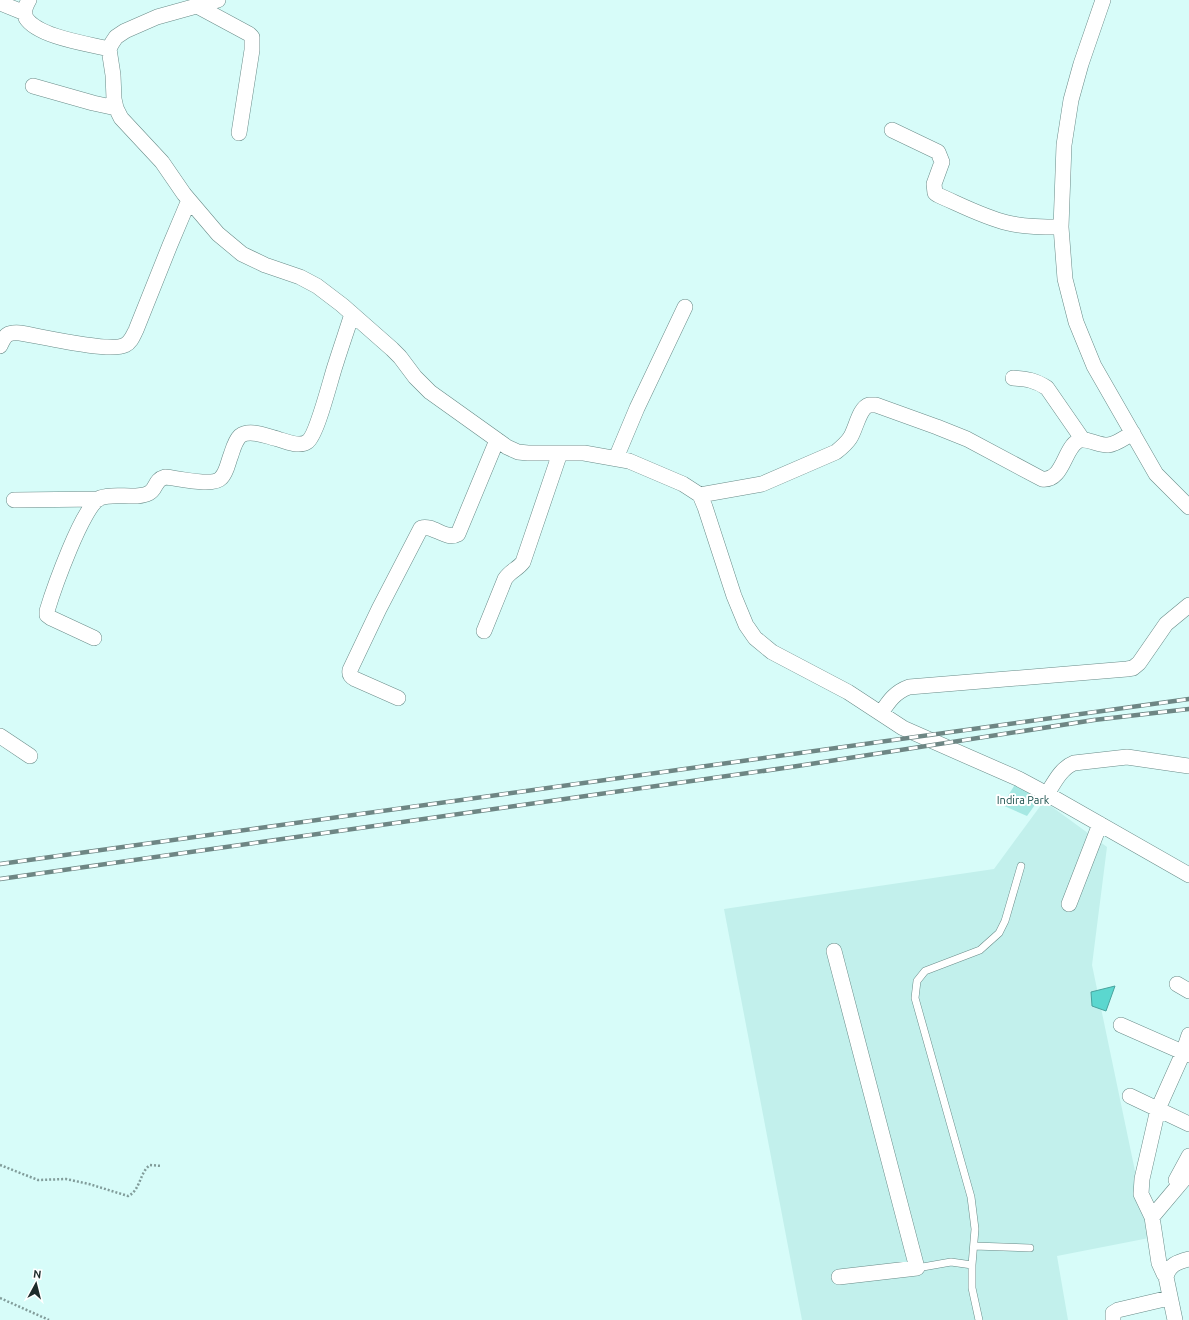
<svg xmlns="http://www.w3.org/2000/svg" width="1189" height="1320" font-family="Ubuntu,sans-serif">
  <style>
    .built { fill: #c2f0ec }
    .green { fill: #a6e8e3 }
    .water { fill: #5bd7cf; stroke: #48a39e }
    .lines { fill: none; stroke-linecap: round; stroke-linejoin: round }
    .service-casing { stroke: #698b88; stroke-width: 8 }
    .minor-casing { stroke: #698b88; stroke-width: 16 }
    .path { stroke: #819c9a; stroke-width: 2.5; stroke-dasharray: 2 2; stroke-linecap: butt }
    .service { stroke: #fff; stroke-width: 7 }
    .minor { stroke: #fff; stroke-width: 15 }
    .rail-casing { stroke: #6e8684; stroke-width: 4.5 }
    .rail { stroke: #fff; stroke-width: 3; stroke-dasharray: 9; stroke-linecap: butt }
    .labels { text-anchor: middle; stroke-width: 4; stroke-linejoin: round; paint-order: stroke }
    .park-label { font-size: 11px; fill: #154c48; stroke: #fff }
  </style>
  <rect width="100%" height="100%" fill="#d7fcf9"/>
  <!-- built -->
  <path class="built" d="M 1044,801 L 1107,847 L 1092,965 L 1149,1238 L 1057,1256 L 1068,1320 L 802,1320 L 724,909 L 994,869 Z"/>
  <!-- green -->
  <path class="green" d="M 1016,783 L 1042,795 L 1027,816 L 1002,805 Z"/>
  <!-- water -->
  <path class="water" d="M 1115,986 L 1106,1011 L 1092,1006 L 1091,992 Z"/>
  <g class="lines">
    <defs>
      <path id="service" d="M 974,1246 L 1030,1248
        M 917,1268 L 951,1262 L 972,1265
        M 979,1320 L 972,1288 L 972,1265 L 975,1229 L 971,1197 L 915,998 L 917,981 L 925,971 L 980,950 L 999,933 L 1005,921 L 1021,866"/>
      <path id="minor" d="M 29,0 C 26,5 23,12 26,18 C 38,37 89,44 109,49
        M 218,0 L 157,17 L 125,31 L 116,37 L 112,43 L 109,49 L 113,75 L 114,99 L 116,108 L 121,118 L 162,162 L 184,194 L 218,234 L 242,254 L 265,265 L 300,277 L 317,286 L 342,305 L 392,349 L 400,357 L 415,377 L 430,392 L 507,447 L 518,452 L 528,453 L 584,453 L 629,461 L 683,484 L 700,495 L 705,507 L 734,596 L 746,625 L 755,638 L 772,652 L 848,692 L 903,728 L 1019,779 L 1047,794 L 1189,875
        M 1103,0 L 1081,64 L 1071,100 L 1064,145 L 1061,227 L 1065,279 L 1076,322 L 1094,366 L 1156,474 L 1189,507
        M 0,3 L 25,13
        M 197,6 L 249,34 L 252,37 L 252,50 L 239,133
        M 33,86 L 93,103 L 116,108
        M 892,130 L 938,152 L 942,162 L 934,184 L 935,193 L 938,195 C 961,205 983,217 1008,223 C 1025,227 1043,227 1061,227
        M 0,346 C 5,335 7,332 20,333 C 40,336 110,353 125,345 C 131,342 133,336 136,330 L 170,245 L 189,200
        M 1013,378 C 1027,379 1035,380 1047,388 L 1083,440
        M 616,458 L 637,408 L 685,307
        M 700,495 L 762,484 L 836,452 C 841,448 846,444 850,438 C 856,429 859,408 869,405 L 876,405 L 937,427 L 967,439 L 1042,479 C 1063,482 1064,448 1078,441 C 1085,437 1100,446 1108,445 C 1117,444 1125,437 1133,433
        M 14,500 L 99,499
        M 484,631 L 505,579 C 510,571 518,569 523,562 L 560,453
        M 94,638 L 51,618 L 47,615 L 47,611 C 53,591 83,505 100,498 C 114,492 136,500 149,493 C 157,489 154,480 165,477 C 178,478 213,487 221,478 C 227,472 228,462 231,455 C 233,449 235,441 240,436 C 250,428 268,437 278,439 C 287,442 299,447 307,442 C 317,436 331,377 336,363 C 341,347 347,330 352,314
        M 398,698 L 355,679 C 351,677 349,675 350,670 L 379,609 L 421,528 C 433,524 446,541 458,534 L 497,440
        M 881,713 C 889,701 895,692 909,687 L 1127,669 L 1133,668 L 1139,663 L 1166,624 L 1189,605
        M 0,736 L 30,756
        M 1047,794 C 1054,783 1061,768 1074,763 L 1127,757 L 1189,766
        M 1069,904 L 1100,824
        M 834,951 L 917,1268 L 839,1277
        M 1177,984 L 1189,991
        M 1121,1025 L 1189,1055
        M 1130,1096 L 1189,1124
        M 1176,1180 L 1189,1156
        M 1152,1217 L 1189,1173
        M 1168,1271 L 1164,1274 L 1159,1263 L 1152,1217 L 1141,1194 L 1142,1179 L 1158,1109 L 1183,1053 L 1189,1035
        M 1113,1320 L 1113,1313 L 1118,1310 L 1169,1298
        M 1175,1320 L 1166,1277 C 1169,1265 1177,1262 1189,1259"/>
    </defs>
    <!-- service casing -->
    <use href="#service" class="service-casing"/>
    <!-- minor casing -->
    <use href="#minor" class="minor-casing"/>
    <!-- path -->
    <path class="path" d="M 0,1165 L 38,1180 L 66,1179 L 89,1184 L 128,1196 C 141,1190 139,1173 150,1165 L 162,1166
      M 0,1298 L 49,1320"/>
    <!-- service -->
    <use href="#service" class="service"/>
    <!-- minor -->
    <use href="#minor" class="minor"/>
    <defs>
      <path id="rail" d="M 0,864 L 1189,699
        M 0,879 L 791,767 L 1094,720 L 1189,709"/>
    </defs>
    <!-- rail casing -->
    <use href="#rail" class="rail-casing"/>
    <!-- rail -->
    <use href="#rail" class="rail"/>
  </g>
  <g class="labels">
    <!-- park labels -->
    <g class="park-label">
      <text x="1023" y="804">Indira Park</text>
    </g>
  </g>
  <!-- north arrow -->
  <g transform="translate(36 1284) rotate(7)" stroke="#ffffff" stroke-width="3" paint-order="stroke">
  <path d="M0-3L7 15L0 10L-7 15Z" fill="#1d2b2a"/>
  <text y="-6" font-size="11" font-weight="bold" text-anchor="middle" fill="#1d2b2a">N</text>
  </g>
</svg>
